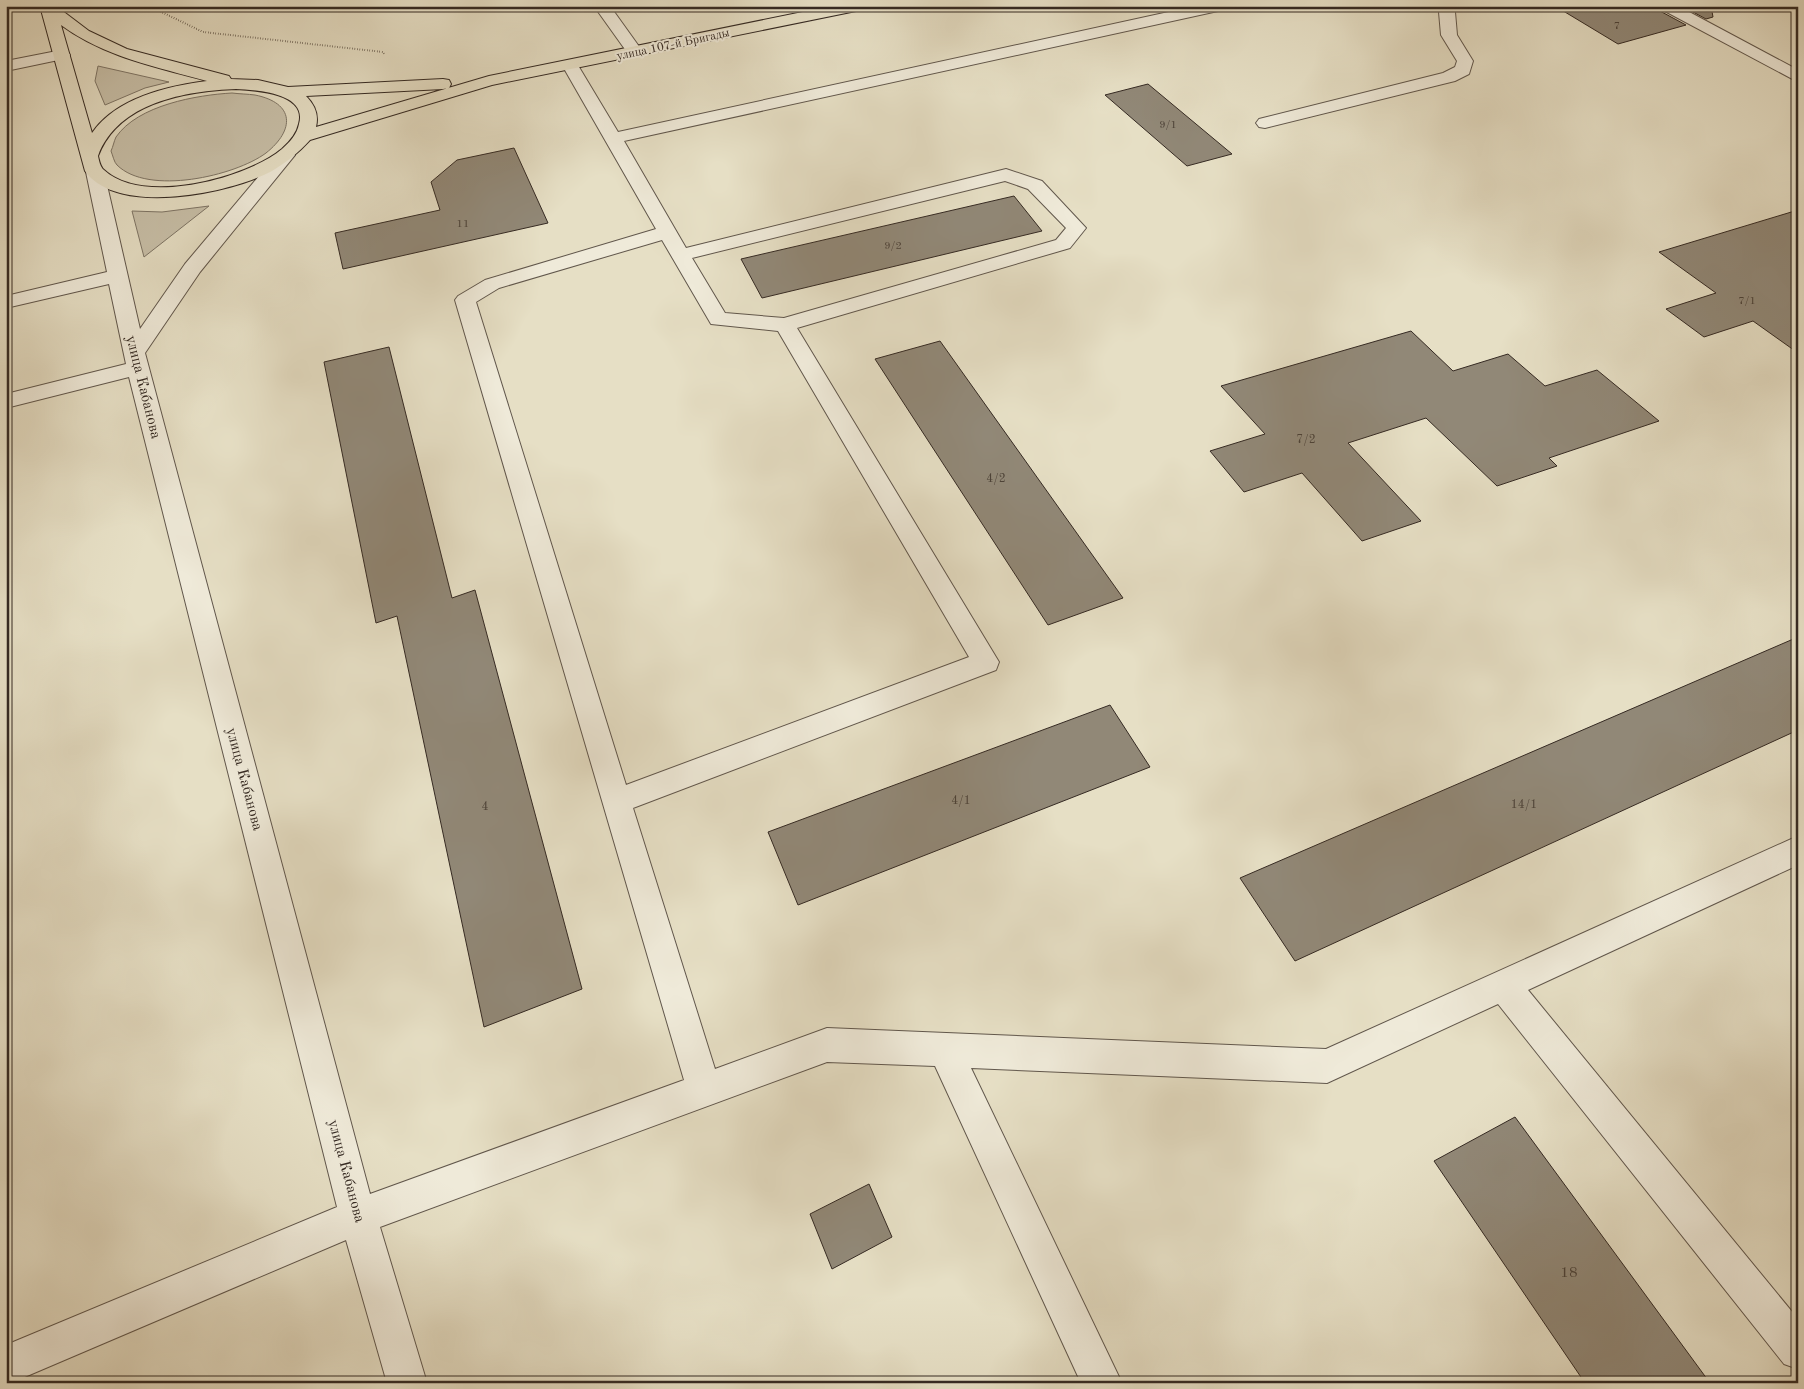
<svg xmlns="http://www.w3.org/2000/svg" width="1804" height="1389" font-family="'Old Standard TT',serif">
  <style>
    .green { fill: #c8c0a9; stroke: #7e7566 }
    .building { fill: #918877; stroke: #352a23 }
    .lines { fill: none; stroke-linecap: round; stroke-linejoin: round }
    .minor-casing { stroke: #61574c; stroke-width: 2 }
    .major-casing { stroke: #352a23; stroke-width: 2 }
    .path { stroke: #352a23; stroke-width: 2; stroke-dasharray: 0.5 2; stroke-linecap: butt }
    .minor { fill: #efead9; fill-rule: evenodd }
    .major { fill: #e6dfc5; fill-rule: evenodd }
    .labels { text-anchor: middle; stroke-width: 4; stroke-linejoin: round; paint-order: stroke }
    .far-number-label { font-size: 11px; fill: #4c4238 }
    .far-street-label { font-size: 12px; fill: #352a23; stroke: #efead9 }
    .number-label { font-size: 12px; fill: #4c4238 }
    .street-label { font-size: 15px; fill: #352a23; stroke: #efead9 }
    .near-number-label { font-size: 15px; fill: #4c4238 }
  </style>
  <rect width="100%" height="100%" fill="#e6dfc5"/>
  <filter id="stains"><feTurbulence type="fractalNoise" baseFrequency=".004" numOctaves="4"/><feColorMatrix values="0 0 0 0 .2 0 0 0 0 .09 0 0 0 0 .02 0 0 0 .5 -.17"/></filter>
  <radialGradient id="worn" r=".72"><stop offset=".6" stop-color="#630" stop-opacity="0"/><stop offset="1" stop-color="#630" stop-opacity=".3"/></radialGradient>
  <!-- green -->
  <path class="green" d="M 98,66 L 169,82 L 145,88 L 105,105 L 95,81 Z
    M 232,93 C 240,94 248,94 255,95 C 295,103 295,130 266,153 C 235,176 148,196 117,165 C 114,162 113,156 111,151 C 113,147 114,141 116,137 C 138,105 197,95 232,93 Z
    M 209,206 L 144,257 L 132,211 L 162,212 Z"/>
  <!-- building -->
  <path class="building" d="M 1555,6 L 1656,6 L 1660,11 L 1686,25 L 1618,44 Z
    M 1682,6 L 1711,6 L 1713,17 L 1706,19 Z
    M 1148,84 L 1232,154 L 1187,166 L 1105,95 Z
    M 514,148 L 548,223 L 343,269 L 335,233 L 440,210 L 431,182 L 457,160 Z
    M 1014,196 L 1042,231 L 762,298 L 741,259 Z
    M 1798,210 L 1798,353 L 1753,321 L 1704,337 L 1666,309 L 1716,293 L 1659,252 Z
    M 1411,331 L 1453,371 L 1508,354 L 1545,386 L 1597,370 L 1659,421 L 1549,458 L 1557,466 L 1497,486 L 1426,418 L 1348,443 L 1421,521 L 1362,541 L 1302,473 L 1244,492 L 1210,451 L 1265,434 L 1221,386 Z
    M 940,341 L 1123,598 L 1048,625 L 875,359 Z
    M 389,347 L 452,598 L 475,590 L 582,989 L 484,1027 L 397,616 L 376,623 L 324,362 Z
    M 1798,637 L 1798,730 L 1295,961 L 1240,878 Z
    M 1110,705 L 1150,767 L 798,905 L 768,832 Z
    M 1515,1117 L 1710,1383 L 1585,1383 L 1434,1161 Z
    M 869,1184 L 892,1237 L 832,1269 L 810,1214 Z"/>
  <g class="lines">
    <defs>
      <path id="minor" d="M 594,6 L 610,6 L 643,52 L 641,55 L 629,55 Z
        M 1196,6 L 1226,6 L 1223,9 L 1218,11 L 624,141 L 686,248 L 1006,169 L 1042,181 L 1086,228 L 1070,248 L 797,328 L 999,662 L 996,670 L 633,808 L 715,1069 L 827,1028 L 1326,1049 L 1798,836 L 1798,865 L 1528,990 L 1798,1319 L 1798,1369 L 1784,1364 L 1498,1004 L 1327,1083 L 971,1068 L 1122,1383 L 1081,1383 L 935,1066 L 827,1062 L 380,1227 L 427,1383 L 387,1383 L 346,1240 L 20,1379 L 6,1383 L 6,1345 L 337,1207 L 129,377 L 6,408 L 6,394 L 126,364 L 109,284 L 6,308 L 6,296 L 107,272 L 86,172 L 89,168 L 95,167 L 101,168 L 104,172 L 140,329 L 185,264 L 280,151 L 286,150 L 292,151 L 295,155 L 200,272 L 145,353 L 370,1194 L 684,1080 L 455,300 L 458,296 L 485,280 L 656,229 L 562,65 L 564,62 L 576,62 L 618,132 ZM 1005,181 L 1028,189 L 1066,228 L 1056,240 L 784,318 L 725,313 L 692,258 ZM 662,240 L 711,324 L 778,331 L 969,657 L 626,785 L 476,302 L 499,288 Z
        M 1436,6 L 1452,6 L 1455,12 L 1457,35 L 1473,61 L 1469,74 L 1455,81 L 1265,128 L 1259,127 L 1256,123 L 1259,119 L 1443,73 L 1455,67 L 1457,61 L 1441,35 L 1439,12 Z
        M 1658,6 L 1678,6 L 1798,70 L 1798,82 L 1661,9 Z
        M 62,50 L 68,52 L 70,55 L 68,58 L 6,71 L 6,61 Z"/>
      <path id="major" d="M 40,6 L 56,6 L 89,31 L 127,49 L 229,76 L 231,79 L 258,80 L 288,87 L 443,79 L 449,80 L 451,84 L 449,88 L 443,89 L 306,96 C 315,105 319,115 316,127 L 489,76 L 832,6 L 864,6 L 861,9 L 856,11 L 492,85 L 310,140 C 299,152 287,162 272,171 C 232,193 117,217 85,171 ZM 61,25 C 104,57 157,67 207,81 C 167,86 116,98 92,133 ZM 236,89 C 256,90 308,93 299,124 C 297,134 290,142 282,149 C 246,179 142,206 104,170 C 100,167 99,160 98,156 C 118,102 186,91 236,89 Z"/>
    </defs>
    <!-- minor casing -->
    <use href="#minor" class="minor-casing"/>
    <!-- major casing -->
    <use href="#major" class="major-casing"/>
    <!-- path -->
    <path class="path" d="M 149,6 L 203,32 L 383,52 L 385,55"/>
    <!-- minor -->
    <use href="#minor" class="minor"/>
    <!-- major -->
    <use href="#major" class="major"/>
  </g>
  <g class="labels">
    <!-- far-number labels -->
    <g class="far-number-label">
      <text x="1617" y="29">7</text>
      <text x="1168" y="128">9/1</text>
      <text x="463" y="227">11</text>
      <text x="893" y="249">9/2</text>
      <text x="1747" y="304">7/1</text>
    </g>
    <!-- far-street labels -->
    <g class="far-street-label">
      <text transform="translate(673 44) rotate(-12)" y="4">улица 107-й Бригады</text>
    </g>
    <!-- number labels -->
    <g class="number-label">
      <text x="1306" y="443">7/2</text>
      <text x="996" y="482">4/2</text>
      <text x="961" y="804">4/1</text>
      <text x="1524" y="808">14/1</text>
      <text x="485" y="810">4</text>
    </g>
    <!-- street labels -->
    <g class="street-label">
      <text transform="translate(144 387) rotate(76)" y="5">улица Кабанова</text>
      <text transform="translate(245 779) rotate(75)" y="5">улица Кабанова</text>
      <text transform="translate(347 1171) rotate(75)" y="5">улица Кабанова</text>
    </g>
    <!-- near-number labels -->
    <g class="near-number-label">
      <text x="1569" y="1277">18</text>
    </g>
  </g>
  <!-- margin -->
  <rect width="1804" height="1389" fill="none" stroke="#e6dfc5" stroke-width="25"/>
  <rect x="8" y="8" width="1789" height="1374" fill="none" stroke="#352a23" stroke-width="2.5"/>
  <rect x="12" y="12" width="1779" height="1364" fill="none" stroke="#352a23"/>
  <rect width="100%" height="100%" filter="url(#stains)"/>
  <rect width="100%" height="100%" fill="url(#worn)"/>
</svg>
